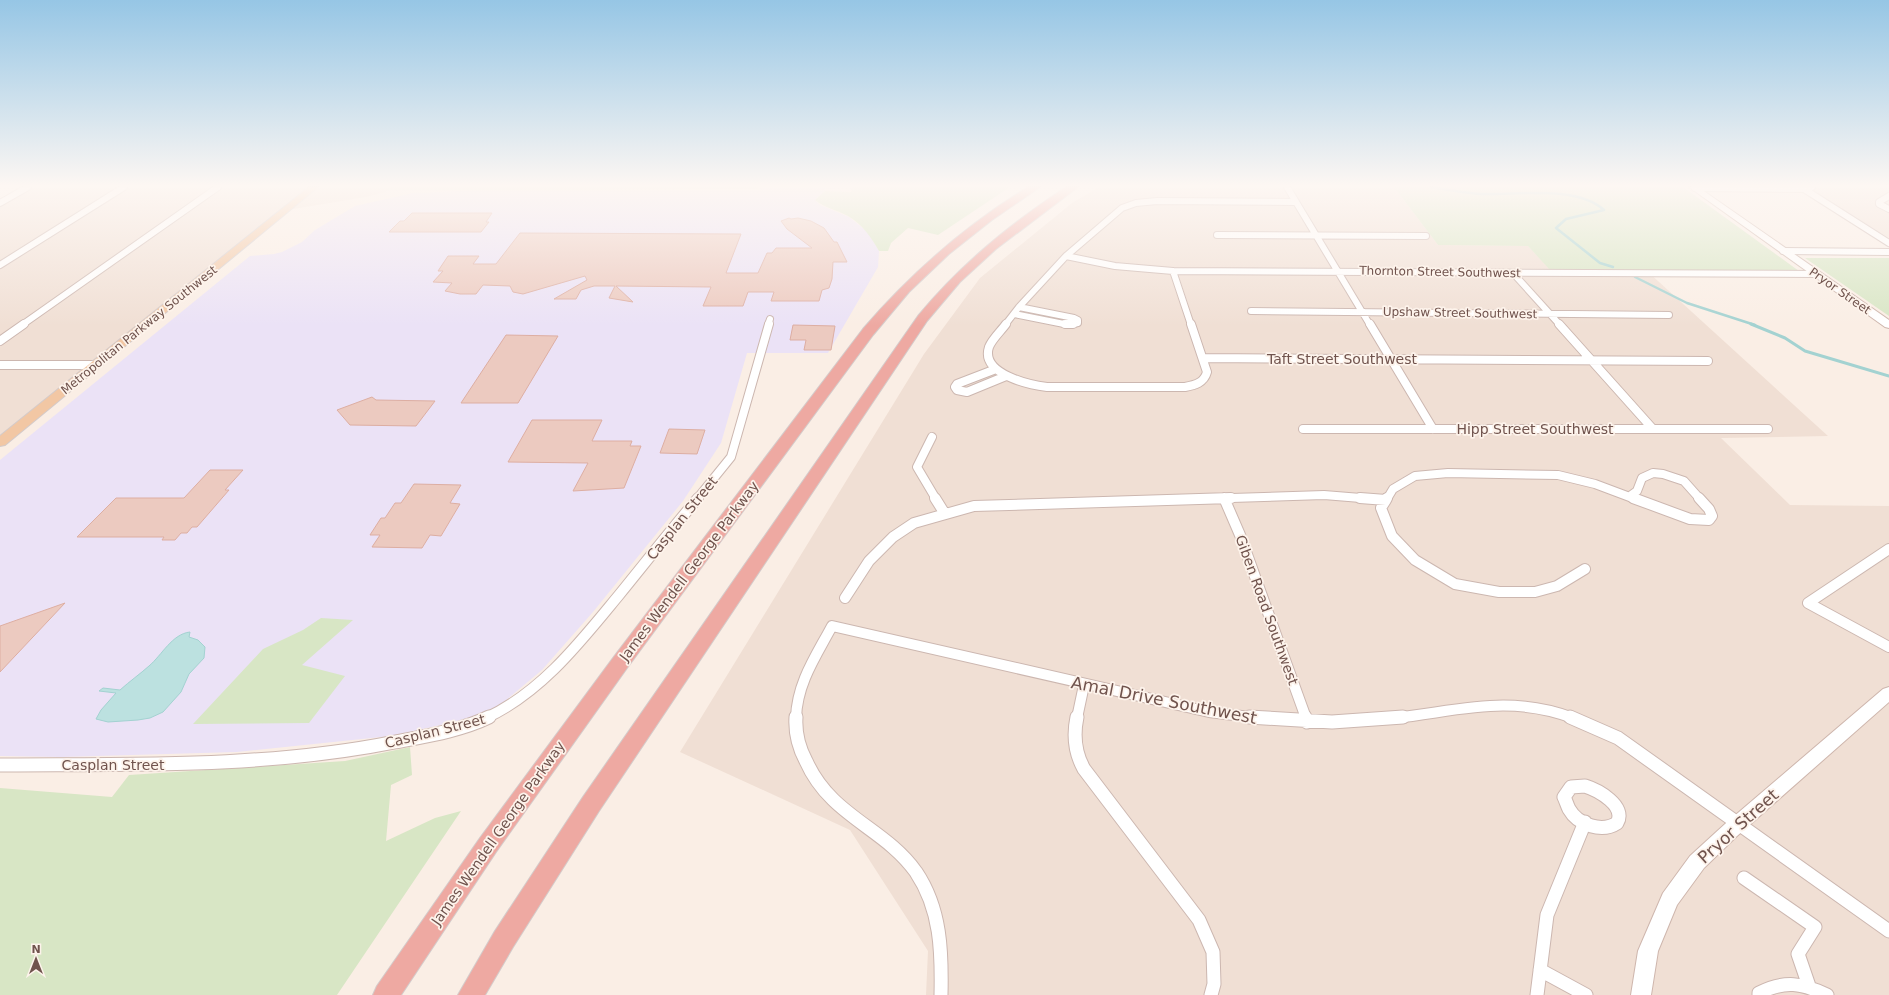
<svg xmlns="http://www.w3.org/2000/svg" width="1889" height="995" font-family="'DejaVu Sans',sans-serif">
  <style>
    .residential { fill: #f0dfd4 }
    .education { fill: #ebe2f6 }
    .green { fill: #d8e6c5 }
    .water { fill: #bce1e0; stroke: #a3d2d1 }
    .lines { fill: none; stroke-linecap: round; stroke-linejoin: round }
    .stream-far1 { stroke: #a3d2d1; stroke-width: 2.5 }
    .stream { stroke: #a3d2d1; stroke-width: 3 }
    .building { fill: #eccac0; stroke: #ddaea2 }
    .minor-far3-casing { stroke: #ccb7b0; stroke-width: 8 }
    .minor-far2-casing { stroke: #ccb7b0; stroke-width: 10 }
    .minor-far1-casing { stroke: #ccb7b0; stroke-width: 12 }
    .minor-casing { stroke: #ccb7b0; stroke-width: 15 }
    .secondary-casing { stroke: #ceb6ad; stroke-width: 2 }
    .primary-casing { stroke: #d4cbca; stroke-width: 2 }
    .motorway-casing { stroke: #d4cbca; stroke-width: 2 }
    .minor-far3 { stroke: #fff; stroke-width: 6 }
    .minor-far2 { stroke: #fff; stroke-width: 8 }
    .minor-far1 { stroke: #fff; stroke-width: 10 }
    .minor { stroke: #fff; stroke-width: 13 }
    .secondary { fill: #fff; fill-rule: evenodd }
    .primary { fill: #f2c7a4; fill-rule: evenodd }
    .motorway { fill: #eea9a2; fill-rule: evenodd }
    .labels { text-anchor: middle; stroke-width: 3.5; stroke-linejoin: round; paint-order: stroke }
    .far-street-label { font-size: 12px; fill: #70534d; stroke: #fdf3eb }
    .street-label { font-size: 14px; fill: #70534d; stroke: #fdf3eb }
    .near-street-label { font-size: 17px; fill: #70534d; stroke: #fdf3eb }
  </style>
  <rect width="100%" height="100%" fill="#faeee5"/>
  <!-- residential -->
  <path class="residential" d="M 30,187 L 391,187 L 385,192 L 366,197 L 287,210 L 0,442 L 0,204 Z
    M 1099,187 L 1394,187 L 1438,245 L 1528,246 L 1551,270 L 1647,271 L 1828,436 L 1721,438 L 1790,505 L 1889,506 L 1889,995 L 926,995 L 928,951 L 850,830 L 680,752 L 924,354 L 980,278 L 1072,203 Z
    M 1804,187 L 1889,187 L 1889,238 Z"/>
  <!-- education -->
  <path class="education" d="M 763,187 L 858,187 L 826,189 L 815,200 L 820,205 L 849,217 L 869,233 L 879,251 L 878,267 L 828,353 L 747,353 L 721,443 L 683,501 L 593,612 L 542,670 L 493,711 L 472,718 L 391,736 L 237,752 L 62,757 L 0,756 L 0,460 L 250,256 L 274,254 L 282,252 L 302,242 L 315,230 L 355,206 L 413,193 L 459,191 L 761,190 Z"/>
  <!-- green -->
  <path class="green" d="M 391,187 L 759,187 L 754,189 L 387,190 Z
    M 852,187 L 1010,187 L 938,235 L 908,228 L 891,243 L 888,251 L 879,251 C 871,237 863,225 848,216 C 837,210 825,208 815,200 L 825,191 L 851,192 Z
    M 1394,187 L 1683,187 L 1799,271 L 1550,270 L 1528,246 L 1438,245 Z
    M 1805,258 L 1889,258 L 1889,316 Z
    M 321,618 L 353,620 L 302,665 L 345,676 L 309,723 L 193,724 L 263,649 L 303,630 Z
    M 410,747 L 412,775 L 391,785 L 386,841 L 435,818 L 461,811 L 337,995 L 0,995 L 0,788 L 112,797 L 129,775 L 345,761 Z"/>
  <!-- water -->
  <path class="water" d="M 190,632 L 189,637 L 198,640 L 205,647 L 204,658 L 189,674 L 181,692 L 163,712 L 150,718 L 138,720 L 108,722 L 96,719 L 101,710 L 116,693 L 99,691 L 103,688 L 120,690 C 130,681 140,674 149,666 C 162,655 172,634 190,632 Z"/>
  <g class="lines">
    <!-- stream-far1 -->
    <path class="stream-far1" d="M 1431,187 C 1448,190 1465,193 1482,194 C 1518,195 1576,185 1604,210 L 1566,219 L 1556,228 L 1600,263 L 1613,267
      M 1635,277 L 1687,303 L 1755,325"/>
    <!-- stream -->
    <path class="stream" d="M 1751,324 L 1785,338 L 1805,351 L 1889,376"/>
  </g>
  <!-- building -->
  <path class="building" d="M 412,213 L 492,213 L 486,222 L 489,222 L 481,232 L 389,232 L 400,221 L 404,221 Z
    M 789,218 L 791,219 L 798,218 L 811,221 L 824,228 L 834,242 L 837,242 L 847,262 L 833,262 L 832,279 L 829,288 L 822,290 L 819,301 L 771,301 L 774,292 L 748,292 L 743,306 L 703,306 L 711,287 L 616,286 L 633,302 L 609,298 L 615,286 L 594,286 L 581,290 L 576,299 L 554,299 L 587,280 L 585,276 L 523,294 L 513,292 L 510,286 L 483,285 L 476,294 L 460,294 L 445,291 L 452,283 L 433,282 L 443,271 L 438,271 L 448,256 L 479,256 L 473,264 L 496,264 L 520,233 L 741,234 L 726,273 L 758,273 L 767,253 L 772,253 L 776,248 L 812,248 L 787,229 L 781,221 Z
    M 793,325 L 835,326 L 831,350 L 804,350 L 806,340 L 790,340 Z
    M 506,335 L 558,336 L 518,403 L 461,403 Z
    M 372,397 L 376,400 L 435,401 L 416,426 L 350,425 L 337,410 Z
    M 532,420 L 602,420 L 592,441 L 632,441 L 630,446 L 641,446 L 624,488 L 573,491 L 588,463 L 508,462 Z
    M 669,429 L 705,430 L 697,454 L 660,453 Z
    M 210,470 L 243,470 L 225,490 L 229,490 L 197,527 L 192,527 L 187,533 L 181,533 L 175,540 L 162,540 L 164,537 L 77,537 L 116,498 L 184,498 Z
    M 414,484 L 461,485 L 450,503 L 460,504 L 441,536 L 430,535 L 422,548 L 372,547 L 380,535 L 370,535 L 381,518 L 385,518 L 395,503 L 401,503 Z
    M 65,603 L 0,672 L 0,626 Z"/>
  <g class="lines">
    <defs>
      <path id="minor-far3" d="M 1287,187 L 1370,325
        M 1695,188 L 1808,189 L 1812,187
        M 1804,189 L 1889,243
        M 1889,196 L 1879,202 L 1879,204 L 1889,209
        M 0,203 L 28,187
        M 1217,235 L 1426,236
        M 1783,251 L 1889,252
        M 1066,256 L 1115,266 L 1173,271 L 1816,274
        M 0,265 L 124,187
        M 1173,271 L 1191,325
        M 1513,273 L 1560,325
        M 1251,311 L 1669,315
        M 1014,314 L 1069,325 L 1078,323 L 1078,320 L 1074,318 L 1019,307
        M 22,325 L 218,187
        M 768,325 L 770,319
        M 1005,325 L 1019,307 L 1066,256 L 1122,208 L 1136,203 L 1157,201 L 1296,202"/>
      <path id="minor-far2" d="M 1006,324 C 1001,331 992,339 989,347 C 980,374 1030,385 1047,387 L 1185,387 C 1195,385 1204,383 1207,372 L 1191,324
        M 1065,324 L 1073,324
        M 1370,324 L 1433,429
        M 1559,324 L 1652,428
        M 0,341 L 24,324
        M 1203,358 L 1708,361
        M 0,365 L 94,365
        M 996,369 L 957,384 L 955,387 L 957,390 L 967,392 L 1006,376
        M 1303,429 L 1768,429
        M 932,437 L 917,467 L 936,499
        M 1630,496 L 1637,491 L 1642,478 L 1653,473 L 1663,474 L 1684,481 L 1700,499
        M 697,499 L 731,457 L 769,324
        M 1199,499 L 1324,495 L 1373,499
        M 1387,499 L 1393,489 L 1415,476 L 1448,473 L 1558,475 L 1595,484 L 1635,499"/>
      <path id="minor-far1" d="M 935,498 L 945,514
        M 1224,498 L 1240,535 L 1306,718
        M 1360,498 L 1386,500 L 1387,498
        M 1633,498 L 1690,519 L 1709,520 L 1712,516 L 1709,509 L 1699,498
        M 1386,500 L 1381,508 L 1392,536 L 1415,560 L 1455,584 L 1499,592 L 1535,592 L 1557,586 L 1585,569
        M 1889,549 L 1808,603 L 1889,647
        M 845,598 L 869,561 L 893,537 L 914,523 L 974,506 L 1231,498
        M 486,718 C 542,692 581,641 619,595 C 645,563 671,530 698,498
        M 796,718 C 797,683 816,656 832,626 L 1209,712 L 1258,718
        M 1077,718 L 1084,685
        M 1395,718 C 1459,711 1509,694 1573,718"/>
      <path id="minor" d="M 796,717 C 795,732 799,748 806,761 C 831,817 884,827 916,872 C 941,909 942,952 941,995
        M 1077,717 C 1073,736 1075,753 1084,769 L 1199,920 L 1213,952 L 1214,984 L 1211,995
        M 1249,717 L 1332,722 L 1403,717
        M 1305,717 L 1307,722
        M 1570,717 L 1618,738 L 1889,931
        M 0,765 C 132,764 265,768 395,742 C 426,736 460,731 489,717
        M 1585,786 C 1598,790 1627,806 1617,823 C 1602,833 1578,825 1569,809 C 1567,805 1566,801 1564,797 L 1571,787 Z
        M 1744,878 L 1815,927 L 1798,954 L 1809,986
        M 1540,970 L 1586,995
        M 1537,995 L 1547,915 L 1585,822
        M 1759,995 L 1759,993 C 1785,980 1802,983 1827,995"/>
      <path id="secondary" d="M 1689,187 L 1698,187 L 1889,320 L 1889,328 L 1885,327 Z
        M 1889,687 L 1889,702 L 1737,836 L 1704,868 L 1677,905 L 1658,951 L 1651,995 L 1631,995 L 1638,951 L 1641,944 L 1663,893 L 1690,856 L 1725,824 L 1883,689 Z"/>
      <path id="primary" d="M 309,187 L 318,187 L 5,445 L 0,446 L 0,436 Z"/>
      <path id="motorway" d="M 1028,187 L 1040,187 L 992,220 L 949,254 L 909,292 L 873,335 L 627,668 L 496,852 L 401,995 L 373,995 L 377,986 L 480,838 L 613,658 L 863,329 C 911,273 965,226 1028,187 Z
        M 1066,187 L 1078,187 L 996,249 L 960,282 L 927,321 L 599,811 L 513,947 L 485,995 L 458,995 L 495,931 L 583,797 L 918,316 C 961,264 1009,225 1066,187 Z"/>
    </defs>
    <!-- minor-far3 casing -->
    <use href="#minor-far3" class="minor-far3-casing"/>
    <!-- minor-far2 casing -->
    <use href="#minor-far2" class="minor-far2-casing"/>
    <!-- minor-far1 casing -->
    <use href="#minor-far1" class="minor-far1-casing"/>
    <!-- minor casing -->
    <use href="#minor" class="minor-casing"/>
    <!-- secondary casing -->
    <use href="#secondary" class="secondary-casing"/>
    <!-- primary casing -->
    <use href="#primary" class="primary-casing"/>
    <!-- motorway casing -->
    <use href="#motorway" class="motorway-casing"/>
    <!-- minor-far3 -->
    <use href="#minor-far3" class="minor-far3"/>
    <!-- minor-far2 -->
    <use href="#minor-far2" class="minor-far2"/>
    <!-- minor-far1 -->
    <use href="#minor-far1" class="minor-far1"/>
    <!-- minor -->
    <use href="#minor" class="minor"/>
    <!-- secondary -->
    <use href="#secondary" class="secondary"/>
    <!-- primary -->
    <use href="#primary" class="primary"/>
    <!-- motorway -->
    <use href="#motorway" class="motorway"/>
  </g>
  <!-- sky -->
  <linearGradient id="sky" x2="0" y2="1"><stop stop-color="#96c6e5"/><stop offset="0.57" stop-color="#fdf7f3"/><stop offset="1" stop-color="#fdf7f3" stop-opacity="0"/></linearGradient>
  <rect width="1889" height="326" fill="url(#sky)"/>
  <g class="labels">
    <!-- far-street labels -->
    <g class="far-street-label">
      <text transform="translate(1440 272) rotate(1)" y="4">Thornton Street Southwest</text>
      <text transform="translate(1840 291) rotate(35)" y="4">Pryor Street</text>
      <text transform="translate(1460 313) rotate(1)" y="4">Upshaw Street Southwest</text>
      <text transform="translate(139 330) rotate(-39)" y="4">Metropolitan Parkway Southwest</text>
    </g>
    <!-- street labels -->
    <g class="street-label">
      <text x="1342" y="364">Taft Street Southwest</text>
      <text x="1535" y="434">Hipp Street Southwest</text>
      <text transform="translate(682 518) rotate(-51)" y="5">Casplan Street</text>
      <text transform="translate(689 571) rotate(-53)" y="5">James Wendell George Parkway</text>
      <text transform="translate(1267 610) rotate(70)" y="5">Giben Road Southwest</text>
      <text transform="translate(435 731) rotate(-14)" y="5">Casplan Street</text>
      <text x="113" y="770">Casplan Street</text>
      <text transform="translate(498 833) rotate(-55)" y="5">James Wendell George Parkway</text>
    </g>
    <!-- near-street labels -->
    <g class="near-street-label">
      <text transform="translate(1164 700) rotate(11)" y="6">Amal Drive Southwest</text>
      <text transform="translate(1738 826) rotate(-42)" y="6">Pryor Street</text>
    </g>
  </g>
  <!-- north arrow -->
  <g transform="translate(36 959)" stroke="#fdf3eb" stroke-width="3" paint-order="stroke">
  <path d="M0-3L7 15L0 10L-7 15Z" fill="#70534d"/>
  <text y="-6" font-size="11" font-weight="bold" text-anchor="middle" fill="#70534d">N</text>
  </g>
</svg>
